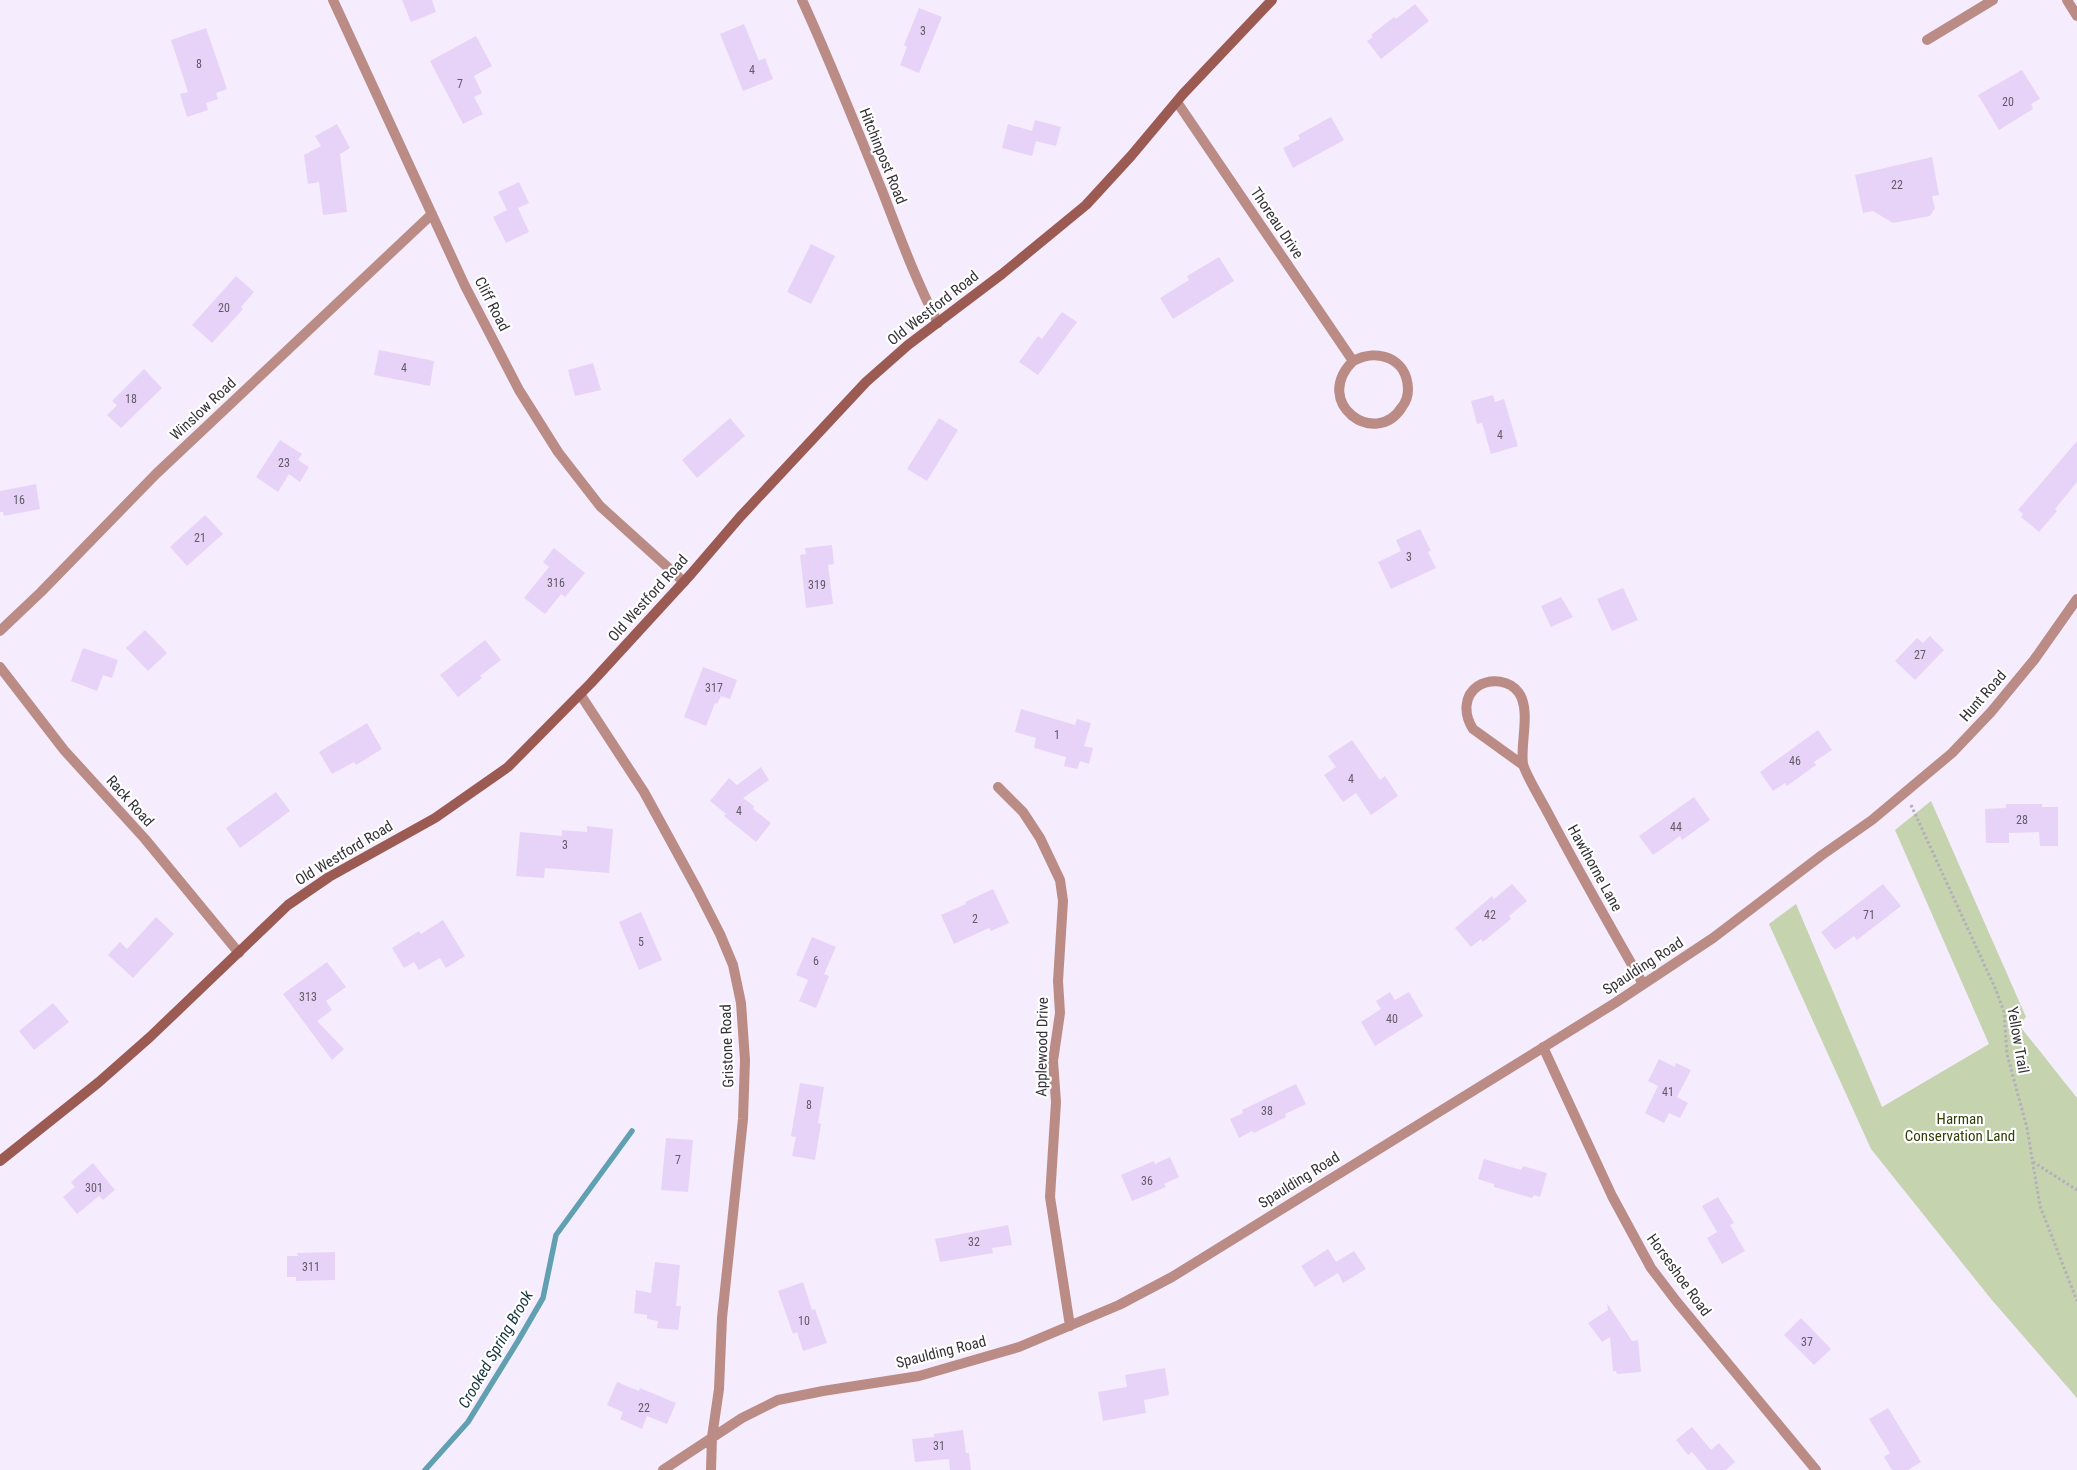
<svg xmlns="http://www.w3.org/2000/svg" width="2077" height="1470" font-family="'Roboto Condensed',sans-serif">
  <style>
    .green { fill: #c5d3ae }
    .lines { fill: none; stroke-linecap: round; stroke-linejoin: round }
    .stream { stroke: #61a0b1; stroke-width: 5.5 }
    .building { fill: #e8d3f8 }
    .path { stroke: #b5aebb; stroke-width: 3; stroke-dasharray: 2.5 2.5; stroke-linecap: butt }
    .minor { stroke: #bb8c85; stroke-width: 10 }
    .secondary { stroke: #9c5b52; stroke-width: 10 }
    .labels { text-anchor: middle; stroke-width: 4.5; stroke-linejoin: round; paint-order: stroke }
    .number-label { font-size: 12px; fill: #625a68 }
    .street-label { font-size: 15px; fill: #353238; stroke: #fff }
    .park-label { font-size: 15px; fill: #303f06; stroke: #fff }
    .water-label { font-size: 16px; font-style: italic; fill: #14343c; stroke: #fff }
  </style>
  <rect width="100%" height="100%" fill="#f5ecfd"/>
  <!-- green -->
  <path class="green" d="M 1931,801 L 2026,1017 L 2019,1025 L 2077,1098 L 2077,1398 L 1991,1299 L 1871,1149 L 1769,924 L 1796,904 L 1882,1107 L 1989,1044 L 1895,830 Z"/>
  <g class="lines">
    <!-- stream -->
    <path class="stream" d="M 425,1470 L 468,1422 L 518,1341 L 543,1298 L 556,1235 L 632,1131"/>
  </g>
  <!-- building -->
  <path class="building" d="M 402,0 L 432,0 L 436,12 L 411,22 Z
    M 1415,4 L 1429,21 L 1381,59 L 1367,41 L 1373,37 L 1371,35 L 1394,17 L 1396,19 Z
    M 919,8 L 942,17 L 919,73 L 900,65 L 907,47 L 904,45 Z
    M 744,24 L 759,61 L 765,58 L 773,79 L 743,91 L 720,34 Z
    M 206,28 L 227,89 L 216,93 L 218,99 L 206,103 L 208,110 L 187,117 L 180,94 L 188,92 L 171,40 Z
    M 476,36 L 492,66 L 474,76 L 482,93 L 474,97 L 483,114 L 463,124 L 430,61 Z
    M 2022,70 L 2040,99 L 2031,104 L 2033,109 L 1999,130 L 1978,95 Z
    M 1331,117 L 1344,140 L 1293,168 L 1283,148 L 1300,139 L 1298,135 Z
    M 1035,120 L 1061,127 L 1056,146 L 1036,141 L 1032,156 L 1002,148 L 1008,124 L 1032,131 Z
    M 337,124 L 350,148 L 340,154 L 347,212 L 323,215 L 319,182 L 308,184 L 304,155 L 321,146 L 315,136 Z
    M 1932,157 L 1939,195 L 1932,196 L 1935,208 L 1930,216 L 1893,223 L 1873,211 L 1863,213 L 1855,175 Z
    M 519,182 L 529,203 L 518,208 L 529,232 L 506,243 L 493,217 L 507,210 L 498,192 Z
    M 811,244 L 835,256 L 811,304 L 787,292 Z
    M 1219,257 L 1234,281 L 1173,319 L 1160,298 L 1189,280 L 1187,276 Z
    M 236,276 L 254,292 L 241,307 L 243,309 L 212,343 L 192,325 Z
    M 1062,312 L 1077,322 L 1038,375 L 1019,362 L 1038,336 L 1042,339 Z
    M 379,350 L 434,361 L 430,386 L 374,375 Z
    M 593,363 L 601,390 L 575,396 L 568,370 Z
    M 144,369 L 162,388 L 121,428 L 107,415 L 117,405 L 112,401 Z
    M 1493,395 L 1495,402 L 1504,399 L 1518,446 L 1491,454 L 1482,423 L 1477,424 L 1471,401 Z
    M 730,418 L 745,436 L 697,478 L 682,460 Z
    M 939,418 L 958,430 L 927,481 L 907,469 Z
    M 280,440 L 302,454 L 298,460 L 309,467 L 300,482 L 289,474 L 278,492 L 256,477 Z
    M 2077,441 L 2077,482 L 2055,509 L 2057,511 L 2039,532 L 2021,517 L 2023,514 L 2018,510 Z
    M 36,484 L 40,509 L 4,516 L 3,512 L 0,512 L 0,491 Z
    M 205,515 L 223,534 L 187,566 L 170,547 Z
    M 1420,529 L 1431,551 L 1428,552 L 1436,568 L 1391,589 L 1378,562 L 1401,551 L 1396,540 Z
    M 832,545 L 834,564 L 828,565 L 833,604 L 806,608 L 800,555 L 806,554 L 805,548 Z
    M 554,548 L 585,573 L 565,597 L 561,594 L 545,614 L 524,598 L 549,567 L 543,562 Z
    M 1623,588 L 1638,620 L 1612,631 L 1597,599 Z
    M 1561,597 L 1573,617 L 1551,627 L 1541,606 Z
    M 145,630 L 167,653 L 148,671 L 126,648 Z
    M 1930,636 L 1944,650 L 1915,680 L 1895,661 L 1917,638 L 1923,643 Z
    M 485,640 L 501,660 L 480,676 L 482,678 L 458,697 L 440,675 Z
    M 83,648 L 118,660 L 112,678 L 103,675 L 97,691 L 71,681 Z
    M 703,667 L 737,680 L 730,699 L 721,696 L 717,704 L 715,703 L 706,726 L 684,717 Z
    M 1021,709 L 1075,725 L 1077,719 L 1091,723 L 1084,746 L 1093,748 L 1089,764 L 1080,761 L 1077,769 L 1064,766 L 1066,757 L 1034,748 L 1036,738 L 1015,732 Z
    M 367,723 L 382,749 L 356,765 L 354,762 L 332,774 L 319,752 Z
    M 1818,730 L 1832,750 L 1814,762 L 1816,765 L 1787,786 L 1785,783 L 1773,791 L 1760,772 Z
    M 1352,740 L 1380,780 L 1385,776 L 1398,796 L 1371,815 L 1356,793 L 1343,802 L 1324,775 L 1336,767 L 1328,756 Z
    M 761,767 L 769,780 L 743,798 L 754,806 L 753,809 L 771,823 L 756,842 L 724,816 L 726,814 L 710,801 L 729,778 L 737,785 Z
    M 276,792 L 290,811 L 240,848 L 226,828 Z
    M 1694,797 L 1710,820 L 1682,840 L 1680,836 L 1653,855 L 1639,836 Z
    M 2006,804 L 2042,804 L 2042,807 L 2058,807 L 2058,846 L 2040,846 L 2039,832 L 2009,833 L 2009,843 L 1986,843 L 1985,809 L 2006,808 Z
    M 587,826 L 613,829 L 609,873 L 545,868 L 544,878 L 516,876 L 520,832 L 562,836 L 562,830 L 587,832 Z
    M 1512,884 L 1527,901 L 1509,916 L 1511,919 L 1483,942 L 1481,939 L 1471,947 L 1455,928 L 1492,896 L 1494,899 Z
    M 1883,884 L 1901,906 L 1857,940 L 1854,936 L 1835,950 L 1821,932 Z
    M 993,889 L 1009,923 L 991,931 L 989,928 L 954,944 L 941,915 L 966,904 L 965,902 Z
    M 641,912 L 662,960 L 639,970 L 619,922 Z
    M 156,917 L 174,934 L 133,978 L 108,955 L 120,942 L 127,949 Z
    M 443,920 L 465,956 L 446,968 L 440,958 L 419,970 L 414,962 L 404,968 L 392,948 L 419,931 L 421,934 Z
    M 812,937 L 836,947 L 824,974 L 829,976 L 816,1008 L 799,1001 L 808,980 L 796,975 Z
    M 327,962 L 346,987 L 326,1001 L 332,1010 L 317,1021 L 344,1049 L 332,1060 L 283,994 Z
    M 1390,992 L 1395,1000 L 1409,992 L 1423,1016 L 1375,1046 L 1361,1022 L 1381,1009 L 1376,1001 Z
    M 53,1003 L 69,1022 L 34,1050 L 19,1031 Z
    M 1659,1059 L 1675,1067 L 1676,1063 L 1691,1070 L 1677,1097 L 1688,1103 L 1680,1118 L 1669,1113 L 1664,1123 L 1645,1113 L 1658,1086 L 1648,1081 Z
    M 800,1083 L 824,1087 L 818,1123 L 821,1124 L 815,1160 L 792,1156 L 796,1137 L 791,1136 Z
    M 1296,1084 L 1306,1104 L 1285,1114 L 1286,1117 L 1254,1133 L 1252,1131 L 1239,1138 L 1230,1119 L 1243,1113 L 1242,1110 Z
    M 666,1138 L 693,1140 L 688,1192 L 661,1190 Z
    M 1170,1157 L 1179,1177 L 1164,1184 L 1166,1187 L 1132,1201 L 1121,1175 L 1154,1161 L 1155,1164 Z
    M 1484,1159 L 1521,1170 L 1523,1166 L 1547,1173 L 1540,1197 L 1534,1195 L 1532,1198 L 1494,1187 L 1494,1184 L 1478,1179 Z
    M 93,1163 L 115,1190 L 103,1200 L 99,1196 L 77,1214 L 63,1197 L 75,1187 L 71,1182 Z
    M 1718,1197 L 1734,1223 L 1730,1225 L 1745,1251 L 1722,1264 L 1707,1238 L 1717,1232 L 1702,1206 Z
    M 1008,1225 L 1012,1245 L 992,1248 L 993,1253 L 940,1262 L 935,1239 Z
    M 1328,1249 L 1336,1262 L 1354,1251 L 1366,1269 L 1343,1283 L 1338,1273 L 1315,1287 L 1301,1266 Z
    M 335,1252 L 335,1280 L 296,1281 L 296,1277 L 287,1277 L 287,1256 L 298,1256 L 297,1253 Z
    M 655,1262 L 680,1265 L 676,1306 L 681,1306 L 678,1330 L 657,1328 L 658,1321 L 647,1319 L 647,1315 L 634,1313 L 636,1290 L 651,1293 Z
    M 803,1282 L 812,1310 L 815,1309 L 827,1343 L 803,1351 L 797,1332 L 793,1334 L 778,1291 Z
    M 1607,1303 L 1632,1341 L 1638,1340 L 1641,1372 L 1617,1374 L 1616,1371 L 1613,1371 L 1610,1337 L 1602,1342 L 1588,1323 L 1608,1310 Z
    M 1801,1318 L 1831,1349 L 1814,1365 L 1784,1335 Z
    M 1165,1368 L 1169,1395 L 1144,1400 L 1146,1413 L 1103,1421 L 1098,1392 L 1127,1387 L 1125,1375 Z
    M 617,1382 L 639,1391 L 640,1388 L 676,1403 L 667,1424 L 647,1416 L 642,1429 L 620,1419 L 623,1412 L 607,1405 Z
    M 1888,1408 L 1921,1462 L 1908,1470 L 1892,1470 L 1884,1457 L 1890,1453 L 1869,1419 Z
    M 1692,1427 L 1711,1450 L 1719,1443 L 1735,1462 L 1726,1470 L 1707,1470 L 1692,1452 L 1688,1455 L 1676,1440 Z
    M 963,1430 L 966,1453 L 969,1453 L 971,1470 L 950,1470 L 949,1459 L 915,1462 L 912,1439 L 934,1437 L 934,1434 Z"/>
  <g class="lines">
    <!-- path -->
    <path class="path" d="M 1911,805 L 1996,990 L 2004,1012 L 2007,1054 L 2027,1128 L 2040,1206 L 2077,1301
      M 2033,1162 L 2077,1190"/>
    <!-- minor -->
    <path class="minor" d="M 333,0 L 465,286 L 519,390 L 558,452 L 600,506 L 684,582
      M 802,0 C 831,63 857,129 883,193 C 900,237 916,281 938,323
      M 2067,0 L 2077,16
      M 1927,40 L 1993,0
      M 1177,102 L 1353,361 C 1311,403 1376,449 1402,407 C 1406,402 1408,396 1408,389 C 1407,358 1378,348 1353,361
      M 0,631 L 41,592 L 156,474 L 432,214
      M 0,667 L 64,750 L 145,839 L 239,953
      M 580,694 L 644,792 L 697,889 L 720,934 L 733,965 L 741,1003 L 745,1060 L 743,1119 L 722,1318 L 719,1389 L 712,1437 L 711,1470
      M 1523,765 L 1473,729 C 1464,715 1463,696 1478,686 C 1491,678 1510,680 1519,693 C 1531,711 1520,744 1523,764 C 1526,776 1543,803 1549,815 C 1579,872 1611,928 1643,984
      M 998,787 L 1023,812 L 1040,838 L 1060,880 L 1063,901 L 1058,981 L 1060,1013 L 1053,1061 L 1056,1102 L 1050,1197 L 1070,1326
      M 1543,1047 L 1612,1196 L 1651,1268 L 1677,1302 L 1816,1470
      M 663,1470 L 742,1418 L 778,1400 L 823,1391 L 919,1376 L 1019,1347 L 1119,1305 L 1172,1277 L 1615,1003 L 1713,938 L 1822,855 L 1872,820 L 1952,753 L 1991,712 L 2034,660 L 2077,599"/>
    <!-- secondary -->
    <path class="secondary" d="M 0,1161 L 99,1082 L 150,1037 L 288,905 L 329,877 L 435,818 L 508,767 L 591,683 L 691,574 L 740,517 L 866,382 L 908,345 L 1002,274 L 1086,205 L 1131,156 L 1183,94 L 1272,0"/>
  </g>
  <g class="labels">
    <!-- number labels -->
    <g class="number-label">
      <text x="923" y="35">3</text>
      <text x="199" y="68">8</text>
      <text x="752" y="74">4</text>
      <text x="460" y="88">7</text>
      <text x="2008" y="106">20</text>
      <text x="1897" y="189">22</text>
      <text x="224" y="312">20</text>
      <text x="404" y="372">4</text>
      <text x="131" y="403">18</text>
      <text x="1500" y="439">4</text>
      <text x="284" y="467">23</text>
      <text x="19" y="504">16</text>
      <text x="200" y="542">21</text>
      <text x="1409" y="561">3</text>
      <text x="556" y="587">316</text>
      <text x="817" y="589">319</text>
      <text x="1920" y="659">27</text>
      <text x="714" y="692">317</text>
      <text x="1057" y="739">1</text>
      <text x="1795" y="765">46</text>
      <text x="1351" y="783">4</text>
      <text x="739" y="815">4</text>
      <text x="2022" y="824">28</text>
      <text x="1676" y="831">44</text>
      <text x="565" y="849">3</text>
      <text x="1490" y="919">42</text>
      <text x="1869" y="919">71</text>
      <text x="975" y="923">2</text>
      <text x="641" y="946">5</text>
      <text x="816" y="965">6</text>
      <text x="308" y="1001">313</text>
      <text x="1392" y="1023">40</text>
      <text x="1668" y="1096">41</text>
      <text x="809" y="1109">8</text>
      <text x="1267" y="1115">38</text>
      <text x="678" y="1164">7</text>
      <text x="1147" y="1185">36</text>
      <text x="94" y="1192">301</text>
      <text x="974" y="1246">32</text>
      <text x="311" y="1271">311</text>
      <text x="804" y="1325">10</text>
      <text x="1807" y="1346">37</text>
      <text x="644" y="1412">22</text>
      <text x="939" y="1450">31</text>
    </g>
    <!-- street labels -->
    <g class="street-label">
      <text transform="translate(883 156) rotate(68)" y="5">Hitchinpost Road</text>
      <text transform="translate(1277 223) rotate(56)" y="5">Thoreau Drive</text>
      <text transform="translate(492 304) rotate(63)" y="5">Cliff Road</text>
      <text transform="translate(933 308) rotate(-38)" y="5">Old Westford Road</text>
      <text transform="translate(203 409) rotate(-43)" y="5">Winslow Road</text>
      <text transform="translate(648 598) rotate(-48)" y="5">Old Westford Road</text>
      <text transform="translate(1983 696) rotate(-49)" y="5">Hunt Road</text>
      <text transform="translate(130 801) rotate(48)" y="5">Rack Road</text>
      <text transform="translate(344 853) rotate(-31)" y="5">Old Westford Road</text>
      <text transform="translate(1595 868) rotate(61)" y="5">Hawthorne Lane</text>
      <text transform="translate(1643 966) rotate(-33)" y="5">Spaulding Road</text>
      <text transform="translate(2018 1040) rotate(80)" y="5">Yellow Trail</text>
      <text transform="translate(727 1046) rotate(-92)" y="5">Gristone Road</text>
      <text transform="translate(1042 1047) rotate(-89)" y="5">Applewood Drive</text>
      <text transform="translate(1299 1180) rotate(-32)" y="5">Spaulding Road</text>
      <text transform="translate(1679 1275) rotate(54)" y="5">Horseshoe Road</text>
      <text transform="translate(941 1352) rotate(-14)" y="5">Spaulding Road</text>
    </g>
    <!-- park labels -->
    <g class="park-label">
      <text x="1960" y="1124">Harman<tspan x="1960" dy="17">Conservation Land</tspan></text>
    </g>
    <!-- water labels -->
    <g class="water-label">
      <text transform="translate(495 1349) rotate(-60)" y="6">Crooked Spring Brook</text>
    </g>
  </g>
</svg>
